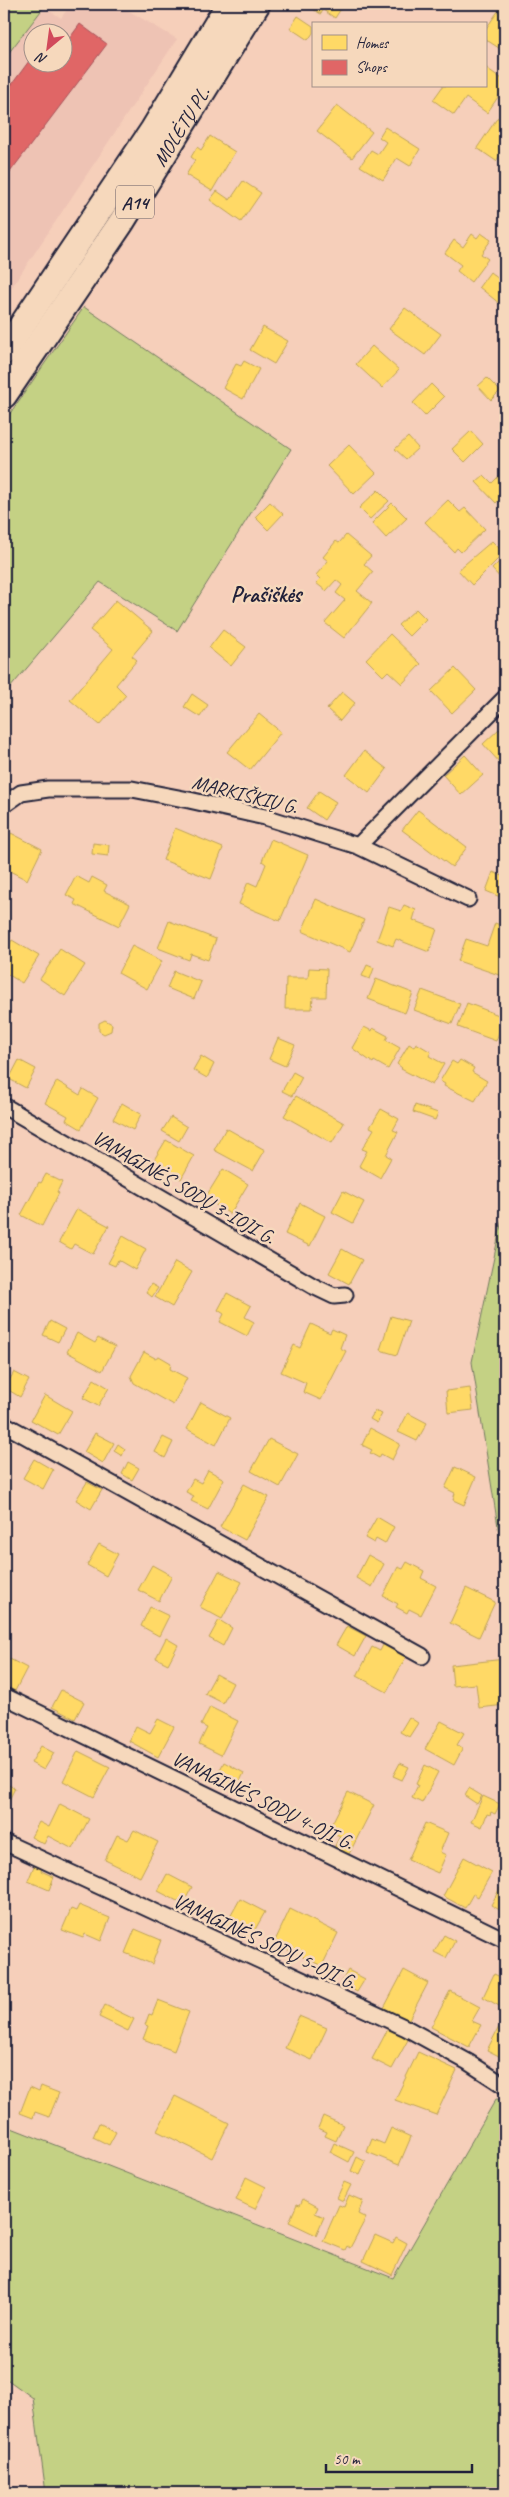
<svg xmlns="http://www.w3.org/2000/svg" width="509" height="2497" font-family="Caveat,sans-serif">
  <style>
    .built { fill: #eec3b4; fill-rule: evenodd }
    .green { fill: #c4d184; stroke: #737a60 }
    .homes { fill: #ffd966; stroke: #bda259 }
    .shops { fill: #e06666; stroke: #a75259 }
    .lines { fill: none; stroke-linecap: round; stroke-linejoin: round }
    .minor-casing { stroke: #22223b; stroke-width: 19 }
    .trunk-casing { stroke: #22223b; stroke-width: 29 }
    .minor { stroke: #f6d8bc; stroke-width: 15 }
    .trunk { stroke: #f6d8bc; stroke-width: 25 }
    .labels { text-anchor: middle; stroke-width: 5; stroke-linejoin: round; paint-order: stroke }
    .shield { fill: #f6d8bc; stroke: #625962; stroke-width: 1 }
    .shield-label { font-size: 19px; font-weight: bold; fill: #22223b }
    .street-label { font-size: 20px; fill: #22223b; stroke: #f6d8bc }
    .quarter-label { font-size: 22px; font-weight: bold; fill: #22223b; stroke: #f6d8bc }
  </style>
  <rect width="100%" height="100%" fill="#f6cfba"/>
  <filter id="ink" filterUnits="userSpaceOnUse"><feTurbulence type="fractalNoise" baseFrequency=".02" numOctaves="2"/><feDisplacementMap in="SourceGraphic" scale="10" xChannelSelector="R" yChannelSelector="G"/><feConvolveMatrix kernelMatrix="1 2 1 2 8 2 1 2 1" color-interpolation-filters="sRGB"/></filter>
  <g filter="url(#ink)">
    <!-- built -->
    <path class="built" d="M 71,4 L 117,4 L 177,39 L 4,299 L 4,59 L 44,7 L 61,18 ZM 32,32 L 62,32 L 62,62 L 32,62 Z"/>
    <!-- green -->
    <path class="green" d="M 4,4 L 40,4 L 44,7 L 4,59 Z
      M 84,307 L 291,449 L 177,631 L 100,582 L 4,695 L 4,422 Z
      M 505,1205 L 505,1571 L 472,1362 Z
      M 496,2099 L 505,2100 L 505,2493 L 46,2493 L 33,2398 L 4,2377 L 4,2125 L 393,2278 Z"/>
    <!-- homes -->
    <path class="homes" d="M 313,4 L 344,4 L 335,18 L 323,10 L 321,14 L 311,8 Z
      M 503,4 L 505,4 L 505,52 L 485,39 L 485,30 Z
      M 298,16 L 313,26 L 313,33 L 308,40 L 290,28 Z
      M 485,67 L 505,81 L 505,87 L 487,113 L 466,98 L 454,115 L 433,100 L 443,86 L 485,86 Z
      M 337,105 L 372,132 L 352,158 L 317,131 Z
      M 498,117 L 504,121 L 505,119 L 505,149 L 496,161 L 477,148 Z
      M 385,127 L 420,149 L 410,166 L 397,158 L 383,180 L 360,166 L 371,150 L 378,154 L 386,142 L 379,137 Z
      M 210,136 L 235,152 L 212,191 L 186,175 L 195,160 L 191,157 L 197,147 L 201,150 Z
      M 243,181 L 261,193 L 241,222 L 210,200 L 217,191 L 230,200 Z
      M 481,233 L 491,240 L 481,254 L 488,259 L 471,282 L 457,271 L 461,265 L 445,253 L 454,240 L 463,247 L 472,234 L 477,238 Z
      M 490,272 L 505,284 L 505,297 L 500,304 L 479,287 Z
      M 405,308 L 441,334 L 425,355 L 389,329 Z
      M 263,327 L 288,341 L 274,364 L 250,350 Z
      M 372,346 L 399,370 L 382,388 L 356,364 Z
      M 244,361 L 259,369 L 243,399 L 223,388 L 236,364 L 241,366 Z
      M 487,378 L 500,391 L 491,400 L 478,386 Z
      M 431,384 L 444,397 L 425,416 L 413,403 Z
      M 471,431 L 483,444 L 465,462 L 452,449 Z
      M 408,437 L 418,448 L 406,459 L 395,449 Z
      M 349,445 L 376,473 L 354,494 L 327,466 Z
      M 504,471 L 505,494 L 496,503 L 476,482 L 484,475 L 492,483 Z
      M 378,490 L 389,501 L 370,519 L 359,508 Z
      M 448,500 L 460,512 L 465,508 L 485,529 L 461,552 L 457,548 L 454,552 L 425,522 Z
      M 270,502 L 283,514 L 268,530 L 255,517 Z
      M 392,503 L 407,518 L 386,538 L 372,523 Z
      M 346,535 L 371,556 L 364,564 L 373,572 L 357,591 L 372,603 L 344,638 L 325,623 L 345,600 L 336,593 L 342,585 L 336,580 L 326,591 L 316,583 L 320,579 L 316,575 L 328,561 L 323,557 L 336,541 L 339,543 Z
      M 492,541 L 504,553 L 472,585 L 458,570 Z
      M 505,556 L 505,583 L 492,569 Z
      M 116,600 L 153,631 L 132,656 L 137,660 L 116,685 L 126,695 L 100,725 L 70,700 L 113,649 L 90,630 Z
      M 416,609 L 426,619 L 409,636 L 398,625 Z
      M 223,630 L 246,647 L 231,666 L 209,648 Z
      M 390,634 L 421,664 L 402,684 L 388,671 L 383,676 L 366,659 Z
      M 455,668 L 476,690 L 452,713 L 431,691 Z
      M 342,692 L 355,703 L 340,721 L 327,709 Z
      M 192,694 L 208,705 L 200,717 L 184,707 Z
      M 259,714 L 281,732 L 250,770 L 227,752 Z
      M 499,729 L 505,735 L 505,760 L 501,764 L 483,744 Z
      M 364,751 L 387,769 L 369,793 L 346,775 Z
      M 465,755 L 483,775 L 461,795 L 443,775 Z
      M 319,791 L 336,802 L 324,820 L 307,808 Z
      M 418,810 L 467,847 L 452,867 L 402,830 Z
      M 175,828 L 223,848 L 211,879 L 163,860 Z
      M 11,833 L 42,849 L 27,880 L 4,868 L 4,847 Z
      M 271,839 L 308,855 L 280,921 L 239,904 L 248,882 L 257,886 L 266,864 L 262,861 Z
      M 93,843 L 109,845 L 108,856 L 92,854 Z
      M 493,872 L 505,877 L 505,899 L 486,891 Z
      M 76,876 L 89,883 L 92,877 L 107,885 L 104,891 L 130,904 L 119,926 L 74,904 L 76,900 L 66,895 Z
      M 316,899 L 364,920 L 350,952 L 302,931 Z
      M 404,905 L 416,910 L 413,920 L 437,929 L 429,952 L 396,939 L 393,946 L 377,940 L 389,907 L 401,911 Z
      M 169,921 L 216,939 L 208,960 L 191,954 L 189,960 L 158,948 Z
      M 495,923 L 505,927 L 505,977 L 458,961 L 466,939 L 487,946 Z
      M 12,940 L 39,956 L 22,983 L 4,972 L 4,954 Z
      M 132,946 L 162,961 L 147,989 L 118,973 Z
      M 60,949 L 85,965 L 65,996 L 40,979 Z
      M 367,965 L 374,968 L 370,979 L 362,976 Z
      M 309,968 L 327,969 L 326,997 L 313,997 L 312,1009 L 285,1009 L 286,978 L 308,978 Z
      M 174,971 L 201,982 L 194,999 L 167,988 Z
      M 376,979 L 413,993 L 405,1013 L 368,999 Z
      M 422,990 L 460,1004 L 452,1024 L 414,1010 Z
      M 467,1003 L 504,1017 L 496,1041 L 458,1027 Z
      M 105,1020 L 112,1024 L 111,1031 L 104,1034 L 99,1031 L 99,1023 Z
      M 364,1027 L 372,1031 L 373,1028 L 388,1036 L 386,1040 L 400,1048 L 388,1069 L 374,1061 L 373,1063 L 352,1048 Z
      M 278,1038 L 295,1045 L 285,1066 L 269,1059 Z
      M 416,1043 L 431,1052 L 429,1056 L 444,1064 L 432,1085 L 401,1069 L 402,1068 L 397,1064 L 409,1044 L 414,1047 Z
      M 201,1056 L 214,1064 L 207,1078 L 193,1070 Z
      M 19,1060 L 36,1069 L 26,1088 L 9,1079 Z
      M 460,1060 L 474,1068 L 472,1072 L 487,1081 L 475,1101 L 444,1086 L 445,1084 L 440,1081 L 452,1061 L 457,1064 Z
      M 293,1072 L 302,1077 L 292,1096 L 282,1091 Z
      M 57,1081 L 80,1095 L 83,1089 L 98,1098 L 81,1129 L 66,1120 L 68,1116 L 45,1103 Z
      M 296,1096 L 344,1123 L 332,1143 L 284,1116 Z
      M 122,1103 L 141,1114 L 133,1130 L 113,1119 Z
      M 415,1105 L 438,1113 L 435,1120 L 413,1112 Z
      M 381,1109 L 399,1119 L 393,1130 L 398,1132 L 386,1155 L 391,1158 L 380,1178 L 359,1166 L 367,1151 L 362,1149 L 374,1129 L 370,1127 Z
      M 171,1117 L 187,1127 L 179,1141 L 162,1131 Z
      M 226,1128 L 265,1150 L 253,1171 L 214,1150 Z
      M 166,1140 L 194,1156 L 181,1179 L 152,1163 Z
      M 223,1169 L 248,1184 L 230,1214 L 205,1198 Z
      M 46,1174 L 62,1182 L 57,1192 L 59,1193 L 42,1226 L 21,1215 L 39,1182 L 41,1183 Z
      M 343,1191 L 364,1202 L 353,1223 L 332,1212 Z
      M 300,1203 L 325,1216 L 310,1246 L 285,1234 Z
      M 77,1209 L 109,1226 L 93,1254 L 74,1244 L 71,1249 L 59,1242 Z
      M 123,1236 L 146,1249 L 135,1270 L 118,1260 L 115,1266 L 108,1263 Z
      M 342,1249 L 362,1260 L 349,1284 L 329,1273 Z
      M 175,1262 L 192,1272 L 172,1307 L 155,1297 Z
      M 151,1284 L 158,1288 L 152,1297 L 146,1292 Z
      M 227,1293 L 251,1306 L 245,1317 L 254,1322 L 247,1336 L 220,1322 L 224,1314 L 218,1310 Z
      M 391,1316 L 409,1321 L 397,1355 L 380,1350 Z
      M 50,1321 L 65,1329 L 58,1342 L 43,1335 Z
      M 311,1324 L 330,1333 L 332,1329 L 345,1335 L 340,1348 L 346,1351 L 321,1400 L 303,1392 L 306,1383 L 281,1372 L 294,1345 L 300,1348 Z
      M 77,1333 L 95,1343 L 98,1338 L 115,1347 L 102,1371 L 67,1352 Z
      M 144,1352 L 155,1358 L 159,1356 L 171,1363 L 170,1369 L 187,1378 L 173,1405 L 134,1383 L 131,1376 Z
      M 14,1372 L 29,1380 L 20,1397 L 5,1388 Z
      M 94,1379 L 109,1388 L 98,1406 L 83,1398 Z
      M 470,1388 L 473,1410 L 448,1413 L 446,1391 Z
      M 45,1395 L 72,1411 L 58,1435 L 31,1420 Z
      M 201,1402 L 230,1418 L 216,1445 L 187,1429 Z
      M 375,1411 L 382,1414 L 377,1423 L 370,1419 Z
      M 408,1413 L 427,1423 L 417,1441 L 398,1432 Z
      M 370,1428 L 400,1444 L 392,1460 L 381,1454 L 379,1458 L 370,1453 L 372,1450 L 362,1445 Z
      M 95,1433 L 114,1443 L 103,1463 L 84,1452 Z
      M 163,1437 L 173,1442 L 165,1458 L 155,1452 Z
      M 269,1439 L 298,1454 L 280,1487 L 251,1471 Z
      M 118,1444 L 125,1449 L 122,1456 L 114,1451 Z
      M 34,1459 L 53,1470 L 43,1489 L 23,1478 Z
      M 128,1462 L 139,1468 L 132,1480 L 122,1474 Z
      M 455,1467 L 476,1477 L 464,1505 L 453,1500 L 455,1493 L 445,1488 Z
      M 208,1470 L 224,1479 L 208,1509 L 191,1501 L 194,1496 L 186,1492 L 193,1479 L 201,1483 Z
      M 87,1482 L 102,1490 L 91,1509 L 76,1500 Z
      M 244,1484 L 269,1497 L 245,1540 L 220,1527 Z
      M 377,1517 L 394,1527 L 385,1544 L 376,1539 L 374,1543 L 365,1538 Z
      M 99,1544 L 118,1554 L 106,1576 L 87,1565 Z
      M 368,1555 L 384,1564 L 372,1587 L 356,1578 Z
      M 407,1562 L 424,1571 L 421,1578 L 436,1586 L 421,1615 L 409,1609 L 407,1613 L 396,1607 L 398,1604 L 383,1596 L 398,1567 L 403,1569 Z
      M 152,1565 L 172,1576 L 159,1601 L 138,1590 Z
      M 219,1571 L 242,1582 L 222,1619 L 200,1607 Z
      M 466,1588 L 495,1602 L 479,1637 L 450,1623 Z
      M 150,1607 L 169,1616 L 159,1636 L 141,1626 Z
      M 219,1620 L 232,1628 L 223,1646 L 209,1638 Z
      M 347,1626 L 366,1636 L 355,1656 L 336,1645 Z
      M 166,1638 L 178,1645 L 168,1664 L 156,1658 Z
      M 384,1643 L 407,1655 L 387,1692 L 357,1676 L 372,1647 L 380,1651 Z
      M 4,1656 L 27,1668 L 15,1691 L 4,1685 Z
      M 505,1659 L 505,1705 L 479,1708 L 476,1684 L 453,1686 L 451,1665 Z
      M 216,1674 L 233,1683 L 223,1703 L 205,1694 Z
      M 61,1690 L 84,1702 L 75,1719 L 52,1707 Z
      M 210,1707 L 238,1721 L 221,1755 L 199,1744 L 207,1728 L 201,1725 Z
      M 409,1717 L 418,1723 L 409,1737 L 400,1732 Z
      M 158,1719 L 174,1727 L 158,1757 L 129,1741 L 136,1726 L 150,1733 Z
      M 441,1721 L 464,1733 L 457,1745 L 463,1748 L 454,1765 L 425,1749 Z
      M 41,1746 L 54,1753 L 44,1770 L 31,1763 Z
      M 78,1751 L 110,1767 L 94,1797 L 63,1781 Z
      M 224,1762 L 244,1773 L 235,1791 L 214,1781 Z
      M 400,1763 L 409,1767 L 402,1780 L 393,1776 Z
      M 425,1765 L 438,1772 L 422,1803 L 412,1798 L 418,1785 L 416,1784 Z
      M 4,1783 L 15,1788 L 4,1810 Z
      M 469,1788 L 482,1796 L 477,1804 L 465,1796 Z
      M 348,1792 L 374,1805 L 348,1856 L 334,1848 L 340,1836 L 328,1831 Z
      M 483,1796 L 500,1804 L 495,1814 L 491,1812 L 490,1815 L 487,1814 L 482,1827 L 471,1822 Z
      M 60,1804 L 89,1819 L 73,1849 L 48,1836 L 44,1844 L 31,1837 L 39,1822 L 49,1827 Z
      M 425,1823 L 448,1833 L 440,1852 L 446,1855 L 438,1873 L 408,1860 Z
      M 134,1830 L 158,1842 L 140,1877 L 105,1860 L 117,1835 L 128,1840 Z
      M 464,1857 L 492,1872 L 478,1897 L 473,1894 L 465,1908 L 443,1896 Z
      M 34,1866 L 42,1869 L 41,1871 L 54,1877 L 49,1890 L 28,1881 Z
      M 167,1874 L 192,1887 L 183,1904 L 158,1891 Z
      M 501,1886 L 505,1889 L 505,1913 L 491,1905 Z
      M 240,1899 L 265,1912 L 249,1940 L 225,1926 Z
      M 79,1905 L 110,1918 L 101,1941 L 85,1934 L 83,1938 L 62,1930 L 71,1909 L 76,1911 Z
      M 290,1909 L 338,1933 L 322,1966 L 274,1943 Z
      M 135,1929 L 161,1940 L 152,1964 L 125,1953 Z
      M 444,1935 L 455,1941 L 446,1958 L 434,1952 Z
      M 348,1970 L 365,1979 L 357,1992 L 341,1983 Z
      M 404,1970 L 428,1983 L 408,2021 L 384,2008 Z
      M 494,1974 L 505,1979 L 505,1999 L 501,2007 L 483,1997 Z
      M 450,1991 L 480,2007 L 472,2021 L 481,2025 L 469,2047 L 431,2027 Z
      M 158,2000 L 189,2012 L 174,2051 L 143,2039 L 148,2026 L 145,2025 L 149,2014 L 152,2015 Z
      M 105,2005 L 134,2019 L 128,2031 L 99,2017 Z
      M 299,2016 L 327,2028 L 312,2060 L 285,2048 Z
      M 389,2027 L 409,2038 L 392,2069 L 372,2059 Z
      M 499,2027 L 505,2031 L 505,2059 L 487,2050 Z
      M 418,2052 L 457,2070 L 436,2115 L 395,2100 Z
      M 41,2086 L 59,2093 L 49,2117 L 35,2112 L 33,2118 L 20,2113 L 30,2087 L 39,2091 Z
      M 175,2096 L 229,2123 L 212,2158 L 157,2131 Z
      M 323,2116 L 343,2125 L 336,2141 L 325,2136 L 327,2132 L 318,2128 Z
      M 99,2123 L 116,2132 L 109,2145 L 93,2137 Z
      M 391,2128 L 411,2137 L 399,2165 L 367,2152 L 372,2139 L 384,2144 Z
      M 334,2143 L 354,2152 L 349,2162 L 330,2152 Z
      M 357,2157 L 366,2162 L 360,2175 L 351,2171 Z
      M 246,2177 L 266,2187 L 255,2209 L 236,2200 Z
      M 344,2182 L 351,2185 L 343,2201 L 337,2198 Z
      M 349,2195 L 363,2201 L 358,2214 L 366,2218 L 350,2248 L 347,2246 L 345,2250 L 323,2241 L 339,2205 L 344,2207 Z
      M 303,2199 L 318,2207 L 315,2213 L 324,2217 L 316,2235 L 289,2222 L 297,2204 L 300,2205 Z
      M 375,2235 L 393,2243 L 396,2237 L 407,2243 L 392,2275 L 363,2261 Z"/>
    <!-- shops -->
    <path class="shops" d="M 80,24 L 107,44 L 4,180 L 4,95 L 32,57 L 32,62 L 62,62 L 62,34 L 69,39 Z"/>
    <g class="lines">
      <defs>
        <path id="minor" d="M 4,805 L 21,793 L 48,789 L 132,789 L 189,800 L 265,817 L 358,846 L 468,899
          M 358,846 L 505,698
          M 4,1106 L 313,1286 L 334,1296 L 345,1295
          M 4,1424 L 422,1656
          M 4,1696 L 505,1940
          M 4,1842 L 406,2028 L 468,2062 L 505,2086"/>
        <g id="trunk">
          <path d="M 4,352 L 153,130 L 229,4"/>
          <path id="s1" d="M 4,395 L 121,223 L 257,4"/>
        </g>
      </defs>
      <!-- minor casing -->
      <use href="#minor" class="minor-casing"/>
      <!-- trunk casing -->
      <use href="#trunk" class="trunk-casing"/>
      <!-- minor -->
      <use href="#minor" class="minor"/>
      <!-- trunk -->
      <use href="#trunk" class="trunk"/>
    </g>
  </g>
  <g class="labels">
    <!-- shield labels -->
    <rect class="shield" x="116" y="185.5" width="38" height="33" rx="4"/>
    <g class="shield-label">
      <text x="135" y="209">A14</text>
    </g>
    <!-- street labels -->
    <g class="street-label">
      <text dy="7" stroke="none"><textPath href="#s1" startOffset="322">MOLĖTŲ PL.</textPath></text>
      <text transform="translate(245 794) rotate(14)" y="7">MARKIŠKIŲ G.</text>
      <text transform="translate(184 1187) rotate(30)" y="7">VANAGINĖS SODŲ 3-IOJI G.</text>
      <text transform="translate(263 1800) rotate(26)" y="7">VANAGINĖS SODŲ 4-OJI G.</text>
      <text transform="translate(265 1941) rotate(25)" y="7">VANAGINĖS SODŲ 5-OJI G.</text>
    </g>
    <!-- quarter labels -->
    <g class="quarter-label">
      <text x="266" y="602">Prašiškės</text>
    </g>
  </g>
  <!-- margin -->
  <rect width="509" height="2497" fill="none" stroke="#f6d8bc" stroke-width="20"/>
  <rect x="10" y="10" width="489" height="2477" fill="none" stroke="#22223b" stroke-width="2" filter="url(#ink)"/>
  <!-- legend -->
  <rect x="312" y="22" width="175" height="65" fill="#f6d8bc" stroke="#a18f88"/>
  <rect x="322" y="35" width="25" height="15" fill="#ffd966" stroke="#a18f88"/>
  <text x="356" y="48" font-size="15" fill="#22223b">Homes</text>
  <rect x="322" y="60" width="25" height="15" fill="#e06666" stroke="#a18f88"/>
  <text x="356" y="72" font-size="15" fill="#22223b">Shops</text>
  <!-- north arrow -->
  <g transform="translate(48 48) rotate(209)"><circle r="24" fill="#f6d8bc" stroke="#a18f88"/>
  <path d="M0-4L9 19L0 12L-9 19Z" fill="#d1495b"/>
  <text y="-8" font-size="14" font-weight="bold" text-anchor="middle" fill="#22223b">N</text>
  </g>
  <!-- scale -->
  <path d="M326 2464v8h146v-8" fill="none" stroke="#22223b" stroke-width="2.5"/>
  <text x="334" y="2464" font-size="15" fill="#22223b" stroke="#f6d8bc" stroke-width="4" paint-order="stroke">50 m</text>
</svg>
